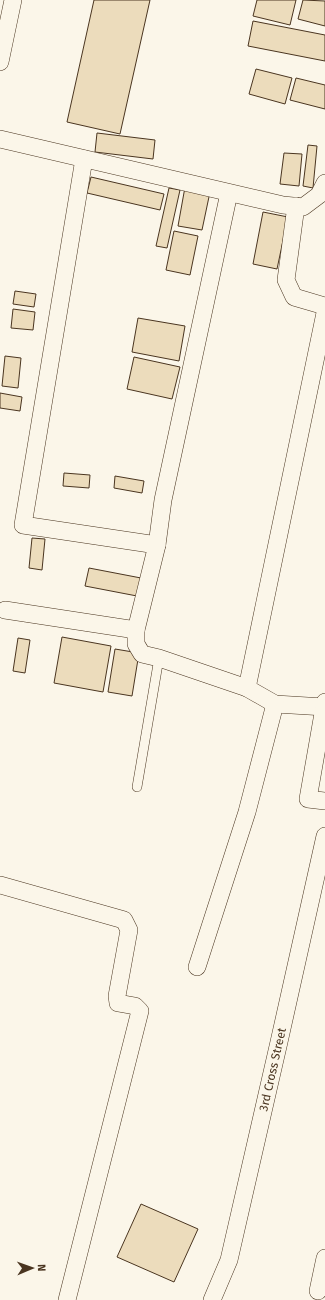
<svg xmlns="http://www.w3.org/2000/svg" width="325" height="1300" font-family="'Fira Sans',sans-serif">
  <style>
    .building { fill: #ecdcbc; stroke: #4a3520 }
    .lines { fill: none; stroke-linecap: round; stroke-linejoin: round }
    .lane-casing { stroke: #4a3520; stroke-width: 10 }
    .street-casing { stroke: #4a3520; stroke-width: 18 }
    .lane { stroke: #fbf6e9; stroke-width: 9 }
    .street { stroke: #fbf6e9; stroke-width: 17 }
    .labels { text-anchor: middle; stroke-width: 3; stroke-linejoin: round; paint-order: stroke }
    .street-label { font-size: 12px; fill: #4a3520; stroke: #fbf6e9 }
  </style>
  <rect width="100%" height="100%" fill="#fbf6e9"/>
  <!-- building -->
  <path class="building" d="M 94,0 L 150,0 L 120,134 L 67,122 Z
    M 257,0 L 296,0 L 290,25 L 253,16 Z
    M 303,0 L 325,1 L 325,26 L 298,19 Z
    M 253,21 L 325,35 L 325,61 L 248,46 Z
    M 256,69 L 292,78 L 285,104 L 249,94 Z
    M 296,78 L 325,85 L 325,109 L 290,100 Z
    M 97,133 L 155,140 L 153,159 L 95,152 Z
    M 308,145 L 317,146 L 313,188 L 303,186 Z
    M 284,153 L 302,154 L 299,186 L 280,184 Z
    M 91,177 L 164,194 L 160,210 L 87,193 Z
    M 185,187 L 210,192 L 202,230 L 178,226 Z
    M 169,188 L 180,190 L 167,248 L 156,246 Z
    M 263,212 L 288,217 L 277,269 L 253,264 Z
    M 174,231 L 198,236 L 190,275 L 166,270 Z
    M 15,291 L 36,294 L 34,307 L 13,304 Z
    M 13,309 L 35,312 L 33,330 L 11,328 Z
    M 138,318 L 185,326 L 179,361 L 132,352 Z
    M 5,356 L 21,358 L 18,388 L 2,386 Z
    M 134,357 L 180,367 L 172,399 L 127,389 Z
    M 0,393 L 22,397 L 20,411 L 0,408 Z
    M 64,473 L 90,475 L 89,488 L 63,486 Z
    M 115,476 L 144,481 L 142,493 L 114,488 Z
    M 32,538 L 45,539 L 42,570 L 29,568 Z
    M 89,568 L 141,578 L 137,596 L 85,586 Z
    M 62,637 L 111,646 L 103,692 L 54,683 Z
    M 18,638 L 30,640 L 25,673 L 13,671 Z
    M 115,649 L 139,653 L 132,696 L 108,692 Z
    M 141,1204 L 198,1229 L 174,1282 L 117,1257 Z"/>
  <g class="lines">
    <defs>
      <path id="lane" d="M 137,787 L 159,658"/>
      <g id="street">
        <path d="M 0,62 L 13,0"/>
        <path d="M 0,139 L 283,205 L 303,207 L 319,195 L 325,183"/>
        <path d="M 84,159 L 23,525 L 157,545"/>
        <path d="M 229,193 L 163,500 L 157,545 L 136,630 L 136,644 L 142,654 L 159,658 L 247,688 L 275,704 L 325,707"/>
        <path d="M 296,206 L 286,280 L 294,297 L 325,306"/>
        <path d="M 5,610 L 136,630"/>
        <path d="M 247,688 L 325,313"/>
        <path d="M 325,702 L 308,799 L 325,801"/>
        <path d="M 0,885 L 124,920 L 129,930 L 117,996 L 118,1003 L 135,1006 L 140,1011 L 67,1300"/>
        <path d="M 197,967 L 247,812 L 275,704"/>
        <path d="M 318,1291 L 325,1258"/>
        <path id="s1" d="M 212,1300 L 229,1260 L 279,1042 L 325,836"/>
      </g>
    </defs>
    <!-- lane casing -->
    <use href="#lane" class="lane-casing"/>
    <!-- street casing -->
    <use href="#street" class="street-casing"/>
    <!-- lane -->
    <use href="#lane" class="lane"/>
    <!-- street -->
    <use href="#street" class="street"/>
  </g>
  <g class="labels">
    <!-- street labels -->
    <g class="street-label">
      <text dy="4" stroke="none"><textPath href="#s1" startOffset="239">3rd Cross Street</textPath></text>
    </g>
  </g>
  <!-- north arrow -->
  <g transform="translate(32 1268) rotate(88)" stroke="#fbf6e9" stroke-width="3" paint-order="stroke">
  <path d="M0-3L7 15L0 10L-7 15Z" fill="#4a3520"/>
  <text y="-6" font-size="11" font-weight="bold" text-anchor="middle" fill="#4a3520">N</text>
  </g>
</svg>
